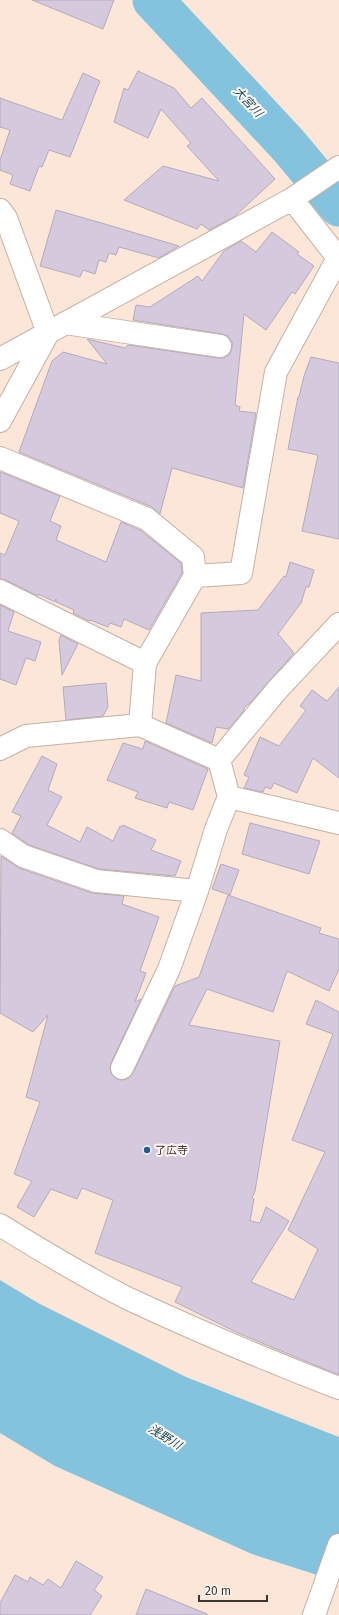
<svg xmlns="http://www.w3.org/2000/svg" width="339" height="1615" font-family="'Fira Sans','Noto Sans JP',sans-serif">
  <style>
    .water { fill: #84c3de }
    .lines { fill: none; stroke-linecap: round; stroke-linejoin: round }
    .river { stroke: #84c3de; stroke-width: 41 }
    .building { fill: #d4c9dd; stroke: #b5aabd }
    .minor-casing { stroke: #c5b1a4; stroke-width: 24 }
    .minor { stroke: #fff; stroke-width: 22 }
    .poi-dot { fill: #245d94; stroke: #fef6f0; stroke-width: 1.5 }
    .labels { text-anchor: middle; stroke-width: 4; stroke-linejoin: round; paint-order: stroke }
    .poi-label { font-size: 11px; fill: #3e3630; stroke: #fef6f0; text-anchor: start }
    .water-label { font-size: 12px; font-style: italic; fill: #1d5064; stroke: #fef6f0 }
  </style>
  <rect width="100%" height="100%" fill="#fbe6d8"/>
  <!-- water -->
  <path class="water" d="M 0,1280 L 38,1303 L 186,1377 L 339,1437 L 339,1582 L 252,1554 L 55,1466 L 0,1433 Z"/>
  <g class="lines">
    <!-- river -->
    <path class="river" d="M 153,0 L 289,146 L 339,206"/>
  </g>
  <!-- building -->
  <path class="building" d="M 32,0 L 114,0 L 103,29 Z
    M 138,71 L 174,88 L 191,108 L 202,98 L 275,179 L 234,217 L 209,230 L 201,224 L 197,229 L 124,200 L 163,166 L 219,181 L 187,146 L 191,143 L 161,109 L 148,138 L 114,122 L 124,88 L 128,90 Z
    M 83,73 L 100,81 L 70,157 L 49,150 L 42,167 L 39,166 L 30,191 L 10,184 L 13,175 L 0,170 L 0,160 L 10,130 L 0,127 L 0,98 L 62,120 Z
    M 56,210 L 98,222 L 179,246 L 159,258 L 119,247 L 116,255 L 109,253 L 106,262 L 99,260 L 95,274 L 83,270 L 80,277 L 40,266 Z
    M 272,232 L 299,252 L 297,254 L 314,266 L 295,294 L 292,292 L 266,330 L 244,314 L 235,405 L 240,407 L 239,411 L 256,413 L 243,488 L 172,468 L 160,514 L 152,507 L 19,452 L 52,361 L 63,352 L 107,364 L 87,339 L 125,348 L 128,345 L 218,358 L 224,358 L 230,354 L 232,348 L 232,342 L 228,336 L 222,334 L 133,320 L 136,305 L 150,307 L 198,276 L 202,281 L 224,251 L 241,241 L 256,252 Z
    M 311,357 L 339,363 L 339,539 L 302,531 L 318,455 L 288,449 L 298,397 L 299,397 L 304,376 Z
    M 0,472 L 60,496 L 50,521 L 61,526 L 56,540 L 106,562 L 121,522 L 140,530 L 181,563 L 182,573 L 149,630 L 124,619 L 121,627 L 110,623 L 108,627 L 90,620 L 89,621 L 73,613 L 74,610 L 56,602 L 56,599 L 55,602 L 38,594 L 38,596 L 6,580 L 0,579 L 0,553 L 5,555 L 19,521 L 0,513 Z
    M 290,562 L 314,570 L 309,587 L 306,587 L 301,603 L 278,634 L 294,653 L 252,701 L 244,708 L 243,712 L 228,729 L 216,727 L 212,743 L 166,723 L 176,675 L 201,681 L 201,613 L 258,610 L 284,576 L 286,577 Z
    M 0,605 L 14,612 L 8,631 L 41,642 L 35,661 L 26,658 L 16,685 L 0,679 Z
    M 61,635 L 78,644 L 62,675 L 59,640 Z
    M 106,683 L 108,707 L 103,716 L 66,720 L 63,687 Z
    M 339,687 L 339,778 L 313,758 L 297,793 L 274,783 L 271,789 L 265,787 L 263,792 L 244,788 L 249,777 L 244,775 L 260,737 L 279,746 L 306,710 L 300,706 L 312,690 L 327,701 Z
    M 145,741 L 208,769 L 193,810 L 169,802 L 167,808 L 135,798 L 138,792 L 107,780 L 123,743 L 143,749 Z
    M 42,756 L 57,764 L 48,790 L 62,797 L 47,825 L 80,842 L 87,827 L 113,841 L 120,826 L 122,827 L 123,825 L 156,840 L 151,850 L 181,861 L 175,876 L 99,869 L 29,845 L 12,833 L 21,816 L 12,812 Z
    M 250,823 L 320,841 L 309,874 L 242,854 Z
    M 1,856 L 19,868 L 92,893 L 124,896 L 122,904 L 159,917 L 140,971 L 146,973 L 135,1002 L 141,999 L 111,1063 L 110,1069 L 112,1075 L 117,1079 L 123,1080 L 129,1078 L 133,1073 L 175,986 L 199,977 L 228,895 L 321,928 L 319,933 L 339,939 L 339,969 L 329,991 L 287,971 L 273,1012 L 207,989 L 189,1025 L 280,1041 L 255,1191 L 252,1198 L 254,1199 L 250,1221 L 260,1223 L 266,1207 L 289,1221 L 251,1282 L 294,1300 L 318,1249 L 288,1230 L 325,1152 L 292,1140 L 333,1034 L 306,1024 L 316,1000 L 339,1012 L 339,1375 L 238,1333 L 175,1302 L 182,1287 L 95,1253 L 113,1200 L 82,1188 L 77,1199 L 51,1189 L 34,1217 L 17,1207 L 32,1181 L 14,1174 L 40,1102 L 26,1097 L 48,1015 L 33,1032 L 0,1013 Z
    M 221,864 L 239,870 L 230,895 L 212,889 Z
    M 76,1561 L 103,1577 L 94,1590 L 102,1596 L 90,1615 L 0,1615 L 0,1603 L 15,1575 L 28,1582 L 30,1577 L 43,1585 L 48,1579 L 61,1588 Z
    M 146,1589 L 207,1614 L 207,1615 L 136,1615 Z"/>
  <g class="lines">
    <defs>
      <path id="minor" d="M 292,199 L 339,259
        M 0,210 L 6,218 L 48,333 L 0,421
        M 65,323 L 220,346
        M 0,359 L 292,199 L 339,167
        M 0,458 L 147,519 L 193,557 L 195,576
        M 0,591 L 145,663
        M 140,725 L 145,663 L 195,576 L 241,573 L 276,372 L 338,258
        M 0,749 L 26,736 L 140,725 L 219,760
        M 219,760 L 277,690 L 339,624
        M 229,797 L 339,823
        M 0,840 L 23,856 L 96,881 L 197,891
        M 122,1068 L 169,969 L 197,891 L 216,829 L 229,797 L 219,760
        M 0,1225 C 42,1251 85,1277 129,1299 C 198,1331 268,1361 339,1388
        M 314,1615 L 339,1545"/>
    </defs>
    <!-- minor casing -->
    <use href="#minor" class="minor-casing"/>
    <!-- minor -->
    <use href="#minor" class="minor"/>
  </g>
  <!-- markers -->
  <circle class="poi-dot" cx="147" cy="1150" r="4"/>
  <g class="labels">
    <!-- poi labels -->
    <g class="poi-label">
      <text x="155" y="1154">了広寺</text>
    </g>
    <!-- water labels -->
    <g class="water-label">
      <text transform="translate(248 102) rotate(47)" y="4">大宮川</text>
      <text transform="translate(165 1437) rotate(32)" y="4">浅野川</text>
    </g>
  </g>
  <!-- scale -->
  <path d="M199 1595v6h68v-6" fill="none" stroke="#3e3630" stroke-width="2"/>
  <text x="205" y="1595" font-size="12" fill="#3e3630" stroke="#fef6f0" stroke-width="3" paint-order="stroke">20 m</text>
</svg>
